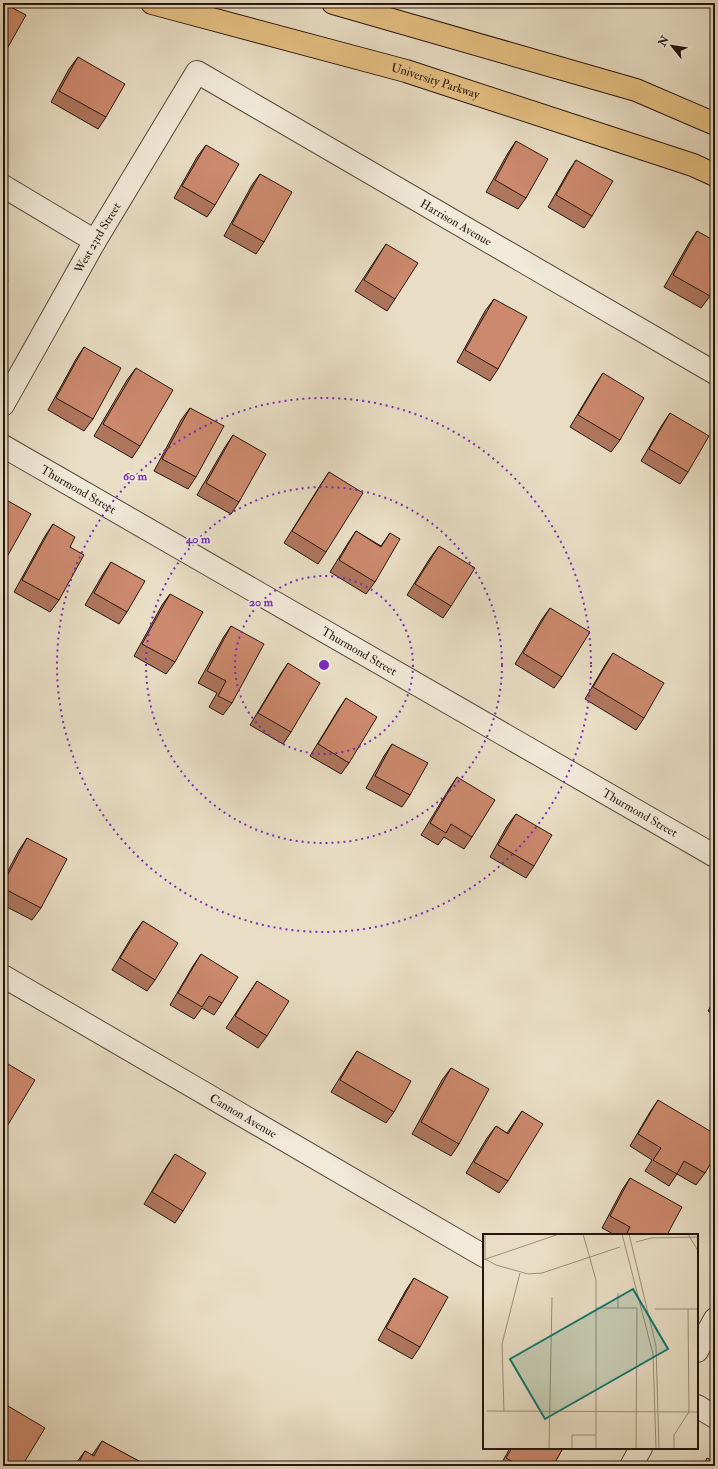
<svg xmlns="http://www.w3.org/2000/svg" width="718" height="1469" font-family="'IM FELL Double Pica',serif">
  <style>
    .lines { fill: none; stroke-linecap: round; stroke-linejoin: round }
    .minor-casing { stroke: #574739; stroke-width: 24 }
    .tertiary-casing { stroke: #574739; stroke-width: 24 }
    .primary-casing { stroke: #26150a; stroke-width: 24 }
    .minor { stroke: #f1ead9; stroke-width: 22 }
    .tertiary { stroke: #f1ead9; stroke-width: 22 }
    .primary { stroke: #e4bf82; stroke-width: 22 }
    .wall { fill: #af765e; stroke: #26150a }
    .building { fill: #cc896d; stroke: #26150a }
    .ring { fill: none; stroke: #7b2cbf; stroke-width: 2; stroke-dasharray: 2 4 }
    .labels { text-anchor: middle; stroke-width: 3.5; stroke-linejoin: round; paint-order: stroke }
    .street-label { font-size: 12px; fill: #26150a; stroke: #f1ead9 }
    .inset-road { fill: none; stroke: #9b8e7a; stroke-width: 1 }
    .view { fill: #0f766e; fill-opacity: 0.15; stroke: #0f766e; stroke-width: 2 }
    .inset-edge { fill: none; stroke: #26150a; stroke-width: 2 }
    .centre { fill: #7b2cbf; stroke: #f1ead9; stroke-width: 2 }
    .ring-label { font-size: 12px; text-anchor: middle; font-weight: bold; fill: #7b2cbf; stroke: #f1ead9; stroke-width: 3.5; stroke-linejoin: round; paint-order: stroke }
  </style>
  <rect width="100%" height="100%" fill="#e9dec5"/>
  <filter id="stains"><feTurbulence type="fractalNoise" baseFrequency=".005" numOctaves="4"/><feColorMatrix values="0 0 0 0 .2 0 0 0 0 .09 0 0 0 0 .02 0 0 0 .5 -.17"/></filter>
  <radialGradient id="worn" r=".72"><stop offset=".6" stop-color="#630" stop-opacity="0"/><stop offset="1" stop-color="#630" stop-opacity=".3"/></radialGradient>
  <g class="lines">
    <defs>
      <g id="minor">
        <path d="M 3,186 L 95,241"/>
        <path id="s1" d="M 3,405 L 95,241 L 197,72 L 715,373"/>
        <path id="s2" d="M 3,976 L 484,1256"/>
        <path d="M 697,1351 L 715,1319"/>
        <path d="M 697,1406 L 715,1417"/>
        <path d="M 631,1466 L 641,1448"/>
      </g>
      <g id="tertiary">
        <path id="s3" d="M 3,446 L 715,856"/>
      </g>
      <g id="primary">
        <path id="s4" d="M 152,3 L 406,71 L 693,165 L 715,175"/>
        <path d="M 333,3 L 636,90 L 715,124"/>
      </g>
    </defs>
    <!-- minor casing -->
    <use href="#minor" class="minor-casing"/>
    <!-- tertiary casing -->
    <use href="#tertiary" class="tertiary-casing"/>
    <!-- primary casing -->
    <use href="#primary" class="primary-casing"/>
    <!-- minor -->
    <use href="#minor" class="minor"/>
    <!-- tertiary -->
    <use href="#tertiary" class="tertiary"/>
    <!-- primary -->
    <use href="#primary" class="primary"/>
  </g>
  <!-- wall -->
  <path class="wall" d="M 78,57 L 106,117 L 98,129 L 51,102 L 69,69 Z
    M 516,141 L 526,198 L 518,209 L 486,192 L 508,153 Z
    M 206,145 L 215,205 L 207,217 L 174,198 L 197,157 Z
    M 576,160 L 592,216 L 584,228 L 548,207 L 568,172 Z
    M 260,174 L 264,242 L 256,254 L 224,236 L 252,185 Z
    M 697,231 L 710,296 L 701,308 L 664,287 L 689,243 Z
    M 386,244 L 395,299 L 387,311 L 355,291 L 378,256 Z
    M 494,299 L 498,369 L 490,381 L 457,362 L 485,311 Z
    M 84,347 L 93,419 L 84,431 L 48,410 L 76,359 Z
    M 136,368 L 140,446 L 132,458 L 94,436 L 127,380 Z
    M 603,373 L 620,440 L 611,452 L 570,427 L 595,385 Z
    M 190,408 L 196,477 L 188,489 L 154,471 L 181,420 Z
    M 670,413 L 688,472 L 680,484 L 641,461 L 662,425 Z
    M 233,435 L 239,502 L 231,514 L 197,495 L 225,447 Z
    M 329,472 L 326,552 L 318,564 L 284,543 L 321,484 Z
    M 53,524 L 70,547 L 59,600 L 50,612 L 14,592 L 45,536 Z
    M 356,531 L 381,546 L 390,533 L 375,582 L 366,594 L 330,572 L 348,543 Z
    M 439,546 L 451,606 L 443,618 L 407,595 L 430,558 Z
    M 111,562 L 127,612 L 119,624 L 85,605 L 103,574 Z
    M 170,594 L 175,662 L 166,674 L 134,656 L 162,605 Z
    M 550,608 L 562,677 L 554,688 L 515,664 L 542,619 Z
    M 231,626 L 232,703 L 223,715 L 209,707 L 217,693 L 198,683 L 223,638 Z
    M 613,653 L 644,718 L 636,730 L 585,699 L 605,665 Z
    M 288,663 L 291,732 L 283,744 L 250,725 L 280,675 Z
    M 346,698 L 349,763 L 341,774 L 310,756 L 338,710 Z
    M 392,744 L 410,795 L 402,807 L 366,788 L 384,756 Z
    M 457,777 L 472,837 L 464,849 L 444,837 L 438,845 L 421,835 L 449,789 Z
    M 516,814 L 534,866 L 526,878 L 490,857 L 507,826 Z
    M 27,838 L 41,908 L 32,920 L 3,905 L 3,880 L 19,850 Z
    M 143,921 L 155,980 L 147,991 L 112,970 L 134,933 Z
    M 201,954 L 222,1003 L 214,1015 L 202,1008 L 194,1019 L 170,1005 L 193,966 Z
    M 257,981 L 267,1036 L 258,1048 L 226,1028 L 249,993 Z
    M 715,999 L 715,1016 L 708,1011 Z
    M 357,1051 L 394,1112 L 386,1123 L 331,1092 L 349,1063 Z
    M 451,1068 L 459,1144 L 451,1156 L 412,1134 L 442,1080 Z
    M 658,1100 L 705,1173 L 696,1185 L 677,1174 L 669,1186 L 645,1171 L 652,1160 L 630,1146 L 650,1112 Z
    M 522,1111 L 508,1181 L 499,1193 L 466,1173 L 487,1138 L 496,1126 L 507,1133 Z
    M 175,1154 L 183,1211 L 175,1223 L 144,1204 L 167,1166 Z
    M 630,1178 L 667,1235 L 615,1235 L 602,1228 L 622,1190 Z
    M 414,1278 L 420,1347 L 412,1359 L 378,1340 L 406,1290 Z
    M 102,1441 L 148,1466 L 74,1466 L 85,1451 L 92,1455 Z
    M 510,1448 L 563,1448 L 553,1466 L 500,1466 Z"/>
  <!-- building -->
  <path class="building" d="M 3,3 L 26,15 L 3,56 Z
    M 78,57 L 125,84 L 106,117 L 59,91 Z
    M 516,141 L 548,159 L 526,198 L 495,180 Z
    M 206,145 L 239,164 L 215,205 L 182,186 Z
    M 576,160 L 613,181 L 592,216 L 556,195 Z
    M 260,174 L 292,192 L 264,242 L 232,224 Z
    M 697,231 L 715,241 L 715,286 L 710,296 L 673,275 Z
    M 386,244 L 418,263 L 395,299 L 364,280 Z
    M 3,277 L 8,280 L 3,289 Z
    M 494,299 L 527,317 L 498,369 L 465,350 Z
    M 84,347 L 121,368 L 93,419 L 56,398 Z
    M 136,368 L 173,390 L 140,446 L 103,424 Z
    M 603,373 L 644,398 L 620,440 L 578,415 Z
    M 190,408 L 224,426 L 196,477 L 162,459 Z
    M 670,413 L 709,436 L 688,472 L 649,449 Z
    M 233,435 L 266,454 L 239,502 L 206,483 Z
    M 329,472 L 363,493 L 326,552 L 292,531 Z
    M 3,498 L 31,514 L 3,564 Z
    M 53,524 L 75,537 L 70,547 L 84,555 L 59,600 L 22,580 Z
    M 356,531 L 381,547 L 390,533 L 400,539 L 375,582 L 339,560 Z
    M 439,546 L 475,568 L 451,606 L 415,584 Z
    M 111,562 L 145,581 L 127,612 L 94,593 Z
    M 170,594 L 203,612 L 175,662 L 142,644 Z
    M 550,608 L 590,632 L 562,677 L 523,653 Z
    M 231,626 L 264,644 L 232,703 L 218,696 L 226,681 L 207,671 Z
    M 613,653 L 664,683 L 644,718 L 593,687 Z
    M 288,663 L 320,683 L 291,732 L 258,713 Z
    M 346,698 L 377,717 L 349,763 L 318,744 Z
    M 392,744 L 428,763 L 410,795 L 375,776 Z
    M 457,777 L 495,800 L 472,837 L 451,824 L 446,833 L 430,823 Z
    M 516,814 L 552,835 L 534,866 L 498,845 Z
    M 27,838 L 67,859 L 41,908 L 3,888 L 3,884 Z
    M 143,921 L 178,943 L 155,980 L 120,958 Z
    M 201,954 L 238,977 L 222,1003 L 209,996 L 202,1007 L 178,993 Z
    M 257,981 L 289,1001 L 267,1036 L 235,1016 Z
    M 357,1051 L 411,1081 L 394,1112 L 340,1080 Z
    M 3,1061 L 35,1080 L 3,1133 Z
    M 451,1068 L 489,1089 L 459,1144 L 421,1122 Z
    M 658,1100 L 715,1134 L 715,1156 L 705,1173 L 684,1161 L 677,1174 L 653,1160 L 661,1148 L 638,1134 Z
    M 522,1111 L 543,1124 L 508,1181 L 474,1162 L 496,1126 L 508,1134 Z
    M 175,1154 L 206,1173 L 183,1211 L 152,1192 Z
    M 630,1178 L 682,1207 L 667,1235 L 626,1235 L 630,1227 L 610,1216 Z
    M 414,1278 L 448,1297 L 420,1347 L 386,1328 Z
    M 3,1403 L 45,1428 L 22,1466 L 3,1466 Z
    M 102,1441 L 148,1466 L 77,1466 L 85,1451 L 94,1456 Z
    M 512,1448 L 563,1448 L 553,1466 L 520,1466 L 506,1458 Z
    M 707,1458 L 715,1462 L 715,1466 L 703,1466 Z"/>
  <!-- distance rings -->
  <g class="ring">
    <circle cx="324" cy="665" r="89"/>
    <circle cx="324" cy="665" r="178"/>
    <circle cx="324" cy="665" r="267"/>
  </g>
  <g class="labels">
    <!-- street labels -->
    <g class="street-label">
      <text dy="4" stroke="none"><textPath href="#s4" startOffset="294">University Parkway</textPath></text>
      <text dy="4" stroke="none"><textPath href="#s1" startOffset="685">Harrison Avenue</textPath></text>
      <text dy="4" stroke="none"><textPath href="#s1" startOffset="192">West 23rd Street</textPath></text>
      <text dy="4" stroke="none"><textPath href="#s3" startOffset="87">Thurmond Street</textPath></text>
      <text dy="4" stroke="none"><textPath href="#s3" startOffset="411">Thurmond Street</textPath></text>
      <text dy="4" stroke="none"><textPath href="#s3" startOffset="735">Thurmond Street</textPath></text>
      <text dy="4" stroke="none"><textPath href="#s2" startOffset="278">Cannon Avenue</textPath></text>
    </g>
  </g>
  <!-- overview -->
  <g transform="translate(483 1234)">
    <rect width="215" height="215" fill="#e9dec5"/>
    <path class="inset-road" d="M 2,0 L 2,25 L 13,31 L 45,40 L 59,39 L 137,13M 100,0 L 113,46 L 113,215M 139,0 L 170,120 L 173,215M 146,0 L 173,112 L 176,215M 205,0 L 215,17M 153,8 L 168,4 L 215,3M 0,26 L 76,0M 113,74 L 154,74 L 153,215M 135,74 L 135,59M 172,75 L 215,75M 4,177 L 215,178M 21,178 L 19,110 L 37,39M 66,215 L 69,63M 89,215 L 89,201 L 113,201M 191,215 L 191,201 L 206,178 L 205,75"/>
    <path class="view" d="M 150,55 L 185,115 L 62,185 L 27,125 Z"/>
    <rect width="215" height="215" class="inset-edge"/>
  </g>
  <circle cx="324" cy="665" r="6" class="centre"/>
  <g class="ring-label">
    <text x="135" y="480">60 m</text>
    <text x="198" y="543">40 m</text>
    <text x="261" y="606">20 m</text>
  </g>
  <!-- margin -->
  <rect width="718" height="1469" fill="none" stroke="#e9dec5" stroke-width="16"/>
  <rect x="4" y="4" width="710" height="1461" fill="none" stroke="#26150a" stroke-width="2"/>
  <rect x="8" y="8" width="702" height="1453" fill="none" stroke="#26150a"/>
  <!-- north arrow -->
  <g transform="translate(672 46) rotate(300)" stroke="#f1ead9" stroke-width="3" paint-order="stroke">
  <path d="M0-3L7 15L0 10L-7 15Z" fill="#26150a"/>
  <text y="-6" font-size="11" font-weight="bold" text-anchor="middle" fill="#26150a">N</text>
  </g>
  <rect width="100%" height="100%" filter="url(#stains)"/>
  <rect width="100%" height="100%" fill="url(#worn)"/>
</svg>
